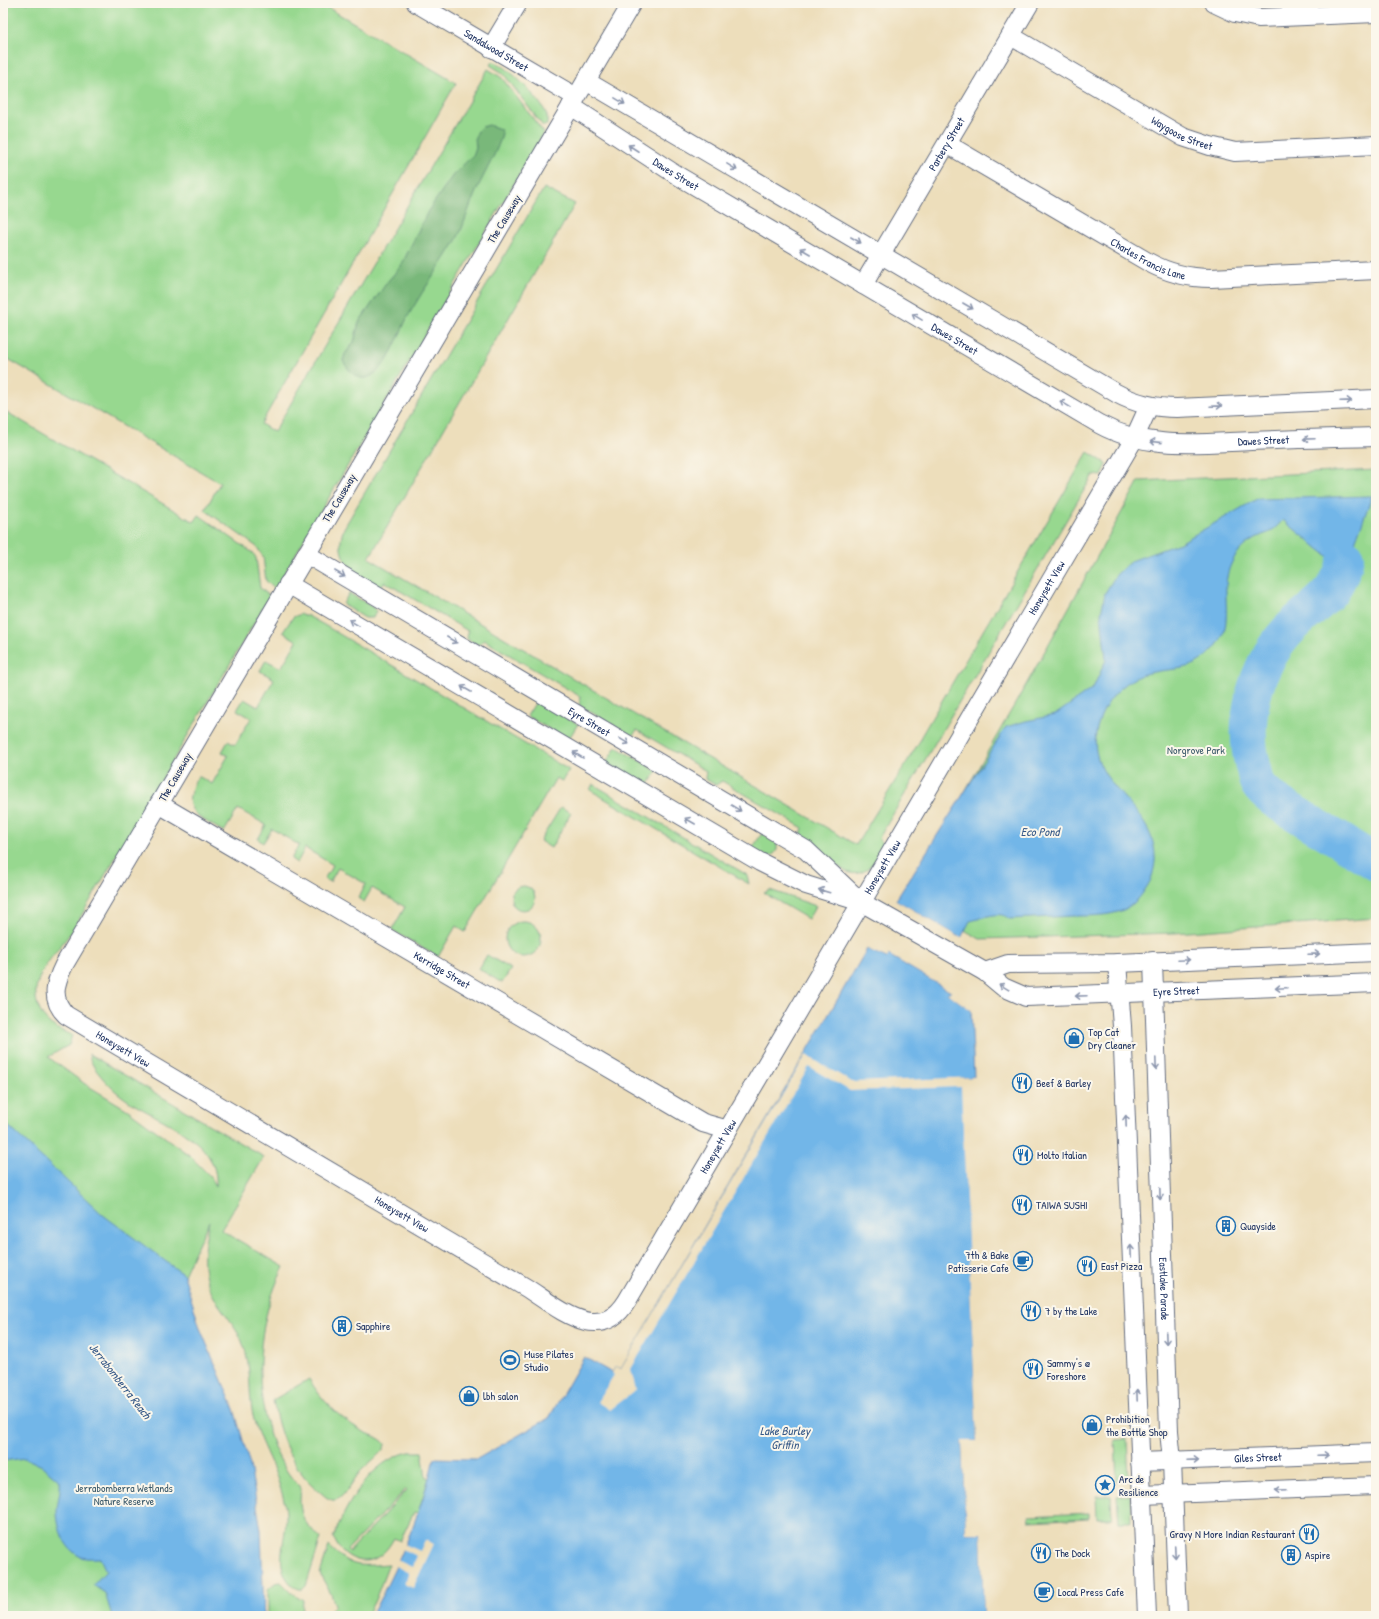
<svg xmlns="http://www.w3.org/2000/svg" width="1379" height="1619" font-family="'Patrick Hand',sans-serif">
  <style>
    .green { fill: #97d88f; stroke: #598476; fill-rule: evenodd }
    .forest { fill: #79b87a; stroke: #4a746c }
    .water { fill: #72b6e8; stroke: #4672a3 }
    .pier { fill: #eddebb }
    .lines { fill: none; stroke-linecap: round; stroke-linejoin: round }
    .river { stroke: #72b6e8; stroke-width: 36 }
    .street-casing { stroke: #646c7f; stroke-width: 20 }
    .street { stroke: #fff; stroke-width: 18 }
    .oneway { stroke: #8d97ae }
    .labels { text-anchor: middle; stroke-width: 4; stroke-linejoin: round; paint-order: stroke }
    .street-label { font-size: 11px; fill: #1b2f5e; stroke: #fbf7ec }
    .park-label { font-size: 11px; fill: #3a596a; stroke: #fbf7ec }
    .poi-label { font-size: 11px; fill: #1b2f5e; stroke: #fbf7ec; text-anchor: start }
    .water-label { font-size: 12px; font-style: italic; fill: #355887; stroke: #fbf7ec }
  </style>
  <rect width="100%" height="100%" fill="#fbf7ec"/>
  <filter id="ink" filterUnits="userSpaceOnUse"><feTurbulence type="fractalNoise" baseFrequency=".025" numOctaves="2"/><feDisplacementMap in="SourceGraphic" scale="8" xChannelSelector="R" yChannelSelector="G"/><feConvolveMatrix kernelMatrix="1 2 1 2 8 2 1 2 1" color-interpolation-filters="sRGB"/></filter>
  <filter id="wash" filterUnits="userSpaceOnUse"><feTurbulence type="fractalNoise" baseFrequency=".012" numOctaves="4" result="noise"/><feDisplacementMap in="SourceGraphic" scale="16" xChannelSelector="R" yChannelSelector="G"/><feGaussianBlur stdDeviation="0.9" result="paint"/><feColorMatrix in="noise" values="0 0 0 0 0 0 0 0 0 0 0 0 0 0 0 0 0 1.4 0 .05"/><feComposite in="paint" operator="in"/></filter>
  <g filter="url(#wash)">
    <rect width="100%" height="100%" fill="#eddebb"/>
    <!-- green -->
    <path class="green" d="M 3,3 L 320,3 L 456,83 L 261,424 L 274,432 L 488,69 L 502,78 L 544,133 L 275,589 L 266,581 L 263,557 L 257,547 L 205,510 L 220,483 L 3,356 Z
      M 493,62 C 504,61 542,102 546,113 C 548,117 547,121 547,125 L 543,126 L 539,121 L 503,73 L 490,65 Z
      M 544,188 L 575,204 L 369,558 L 856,845 L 921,739 L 920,738 L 1088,452 L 1107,464 L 1102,476 L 1093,475 L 879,838 L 884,845 C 880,851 876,860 871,866 C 849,887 832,859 817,846 C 812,842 807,839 801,835 L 803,828 L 722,781 L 716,785 L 705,779 L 706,771 L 637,730 L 632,736 L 579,705 L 581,697 L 484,640 L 478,645 L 467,639 L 468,631 L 385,582 L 379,587 C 355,573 332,561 344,528 Z
      M 3,410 L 194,522 L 199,515 L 253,553 L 256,558 L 260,588 L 270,596 L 74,928 C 60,950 27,977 38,1006 C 44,1023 56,1029 72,1035 L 69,1045 L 48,1057 L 85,1084 L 128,1110 L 189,1155 L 211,1177 L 216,1186 C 220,1139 158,1121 127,1100 C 117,1093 108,1085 100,1075 C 95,1069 90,1062 89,1054 L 264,1157 L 221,1230 L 284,1267 C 256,1321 252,1390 274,1447 C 279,1459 286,1471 294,1481 C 296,1483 299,1485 300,1488 C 301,1492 300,1499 300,1503 C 302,1522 308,1526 321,1538 L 306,1586 L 303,1589 C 298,1590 294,1587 290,1583 C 273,1563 287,1540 286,1516 C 286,1506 283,1496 280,1487 C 273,1462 258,1441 253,1416 C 248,1392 252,1366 243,1344 C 238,1329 228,1318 219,1305 C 199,1276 202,1254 209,1221 L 184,1275 L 183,1294 L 258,1616 L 3,1616 Z
      M 1376,470 L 1376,918 L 1175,933 L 980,939 L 905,896 L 1031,676 L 1139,481 Z
      M 349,593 L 374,608 L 376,611 L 373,618 L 365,618 L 343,604 Z
      M 301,614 L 308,616 L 324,625 L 569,770 L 562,781 L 556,778 L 465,932 L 456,926 L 438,957 L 392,930 L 405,907 L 372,888 L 364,902 L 358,898 L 366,884 L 338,868 L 330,882 L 324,879 L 333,865 L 305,848 L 297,863 L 291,859 L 299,845 L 272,829 L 263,843 L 258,839 L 266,825 L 238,809 L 224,832 C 196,815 178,811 198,776 L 212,784 L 228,756 L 222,752 L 228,741 L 235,745 L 251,718 L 237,710 L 244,699 L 258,707 L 274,679 L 260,671 L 266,660 L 281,668 L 297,641 L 283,632 L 293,617 Z
      M 537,700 L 578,724 L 568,740 L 527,716 Z
      M 616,747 L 657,771 L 647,787 L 606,763 Z
      M 593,784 L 747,875 L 749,884 L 590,790 Z
      M 561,807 L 571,813 L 551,848 L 540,841 Z
      M 762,833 L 777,844 L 777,850 L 773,855 L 767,857 L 752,849 Z
      M511 898a12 12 0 1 1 24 0a12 12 0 1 1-24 0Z
      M 770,890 L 816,906 L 808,919 L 764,893 Z
      M505 939a18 18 0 1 1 36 0a18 18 0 1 1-36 0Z
      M 487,955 L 511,969 L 502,983 L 479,969 Z
      M 309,1379 C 321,1399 338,1417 359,1429 C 366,1434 381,1437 385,1444 C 385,1452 366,1465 360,1472 C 353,1480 346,1496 336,1500 C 329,1501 325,1496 320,1492 C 291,1469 279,1435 273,1400 Z
      M 1127,1439 L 1129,1480 L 1117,1481 L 1115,1440 Z
      M 409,1452 L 422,1452 L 426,1477 L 429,1478 L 418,1513 L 414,1512 L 400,1541 L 394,1538 C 382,1561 362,1570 341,1550 C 337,1547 336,1541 333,1538 C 347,1503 370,1461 409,1452 ZM 406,1489 L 407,1490 L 349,1552 L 347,1550 Z
      M 1130,1495 L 1131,1522 L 1119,1522 L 1117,1496 Z
      M 1096,1496 L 1111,1496 L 1112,1518 L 1097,1518 Z
      M 1089,1513 L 1089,1518 L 1029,1521 L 1028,1516 Z
      M 329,1546 C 352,1569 358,1566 389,1564 L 375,1600 L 367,1616 L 313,1616 L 313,1614 L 329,1612 L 335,1605 L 331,1594 L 320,1574 Z
      M 281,1582 L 291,1592 L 303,1600 L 302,1616 L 268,1616 L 268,1589 L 275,1583 Z"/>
    <!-- forest -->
    <path class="forest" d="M 489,125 L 500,129 L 502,133 L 501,138 C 494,159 481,178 473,199 C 467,212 464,226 457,239 C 443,264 425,286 411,311 C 400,329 390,368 369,377 C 358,382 348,370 343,361 L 345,354 L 354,342 L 359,322 L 388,281 L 401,266 L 428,211 L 453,175 L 474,154 L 476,148 L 475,137 L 478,131 L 482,127 Z"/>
    <!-- water -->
    <path class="water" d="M 1372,496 L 1345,570 L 1283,520 C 1279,524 1276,528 1271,531 C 1268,534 1263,534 1260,536 C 1248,541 1238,550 1232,562 C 1216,593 1240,624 1211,652 C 1190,673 1174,667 1149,673 C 1128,677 1109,697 1101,716 C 1073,784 1158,801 1155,861 C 1154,870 1152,880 1146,888 C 1139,900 1129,910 1114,913 C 1101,916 1087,916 1073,916 C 1052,917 1030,918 1009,919 C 1001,909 981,919 970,921 L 961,938 L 896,900 L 1006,727 L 1026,721 L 1055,715 L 1093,688 L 1106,660 L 1101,614 L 1105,593 L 1116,575 L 1131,561 L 1180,543 L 1257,499 Z
      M 867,949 L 887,958 L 887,954 L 953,993 L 947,993 L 971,1010 L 974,1077 L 962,1078 L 962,1087 L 977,1441 L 962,1442 L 966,1533 L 981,1533 L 984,1616 L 371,1616 C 398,1566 421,1514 434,1458 L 477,1459 L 549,1418 L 584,1357 L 612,1373 L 616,1366 L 621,1369 Z
      M 3,1121 L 103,1215 L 184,1275 L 200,1328 L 234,1409 L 250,1465 L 261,1530 L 264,1616 L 112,1616 L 105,1593 L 93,1585 L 106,1571 L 100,1558 C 95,1558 86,1559 81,1557 C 63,1548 57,1527 57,1509 C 58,1499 61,1491 60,1481 L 42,1466 L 25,1458 L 3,1461 Z"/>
    <!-- pier -->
    <path class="pier" d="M 896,900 L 961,938 L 960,940 L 895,902 Z
      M 868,947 L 885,955 L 888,952 L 954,991 L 955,993 L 953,995 L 971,1008 L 971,1010 L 947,993 L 952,992 L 888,954 L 888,958 L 867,949 Z
      M 806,1055 L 852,1082 L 976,1077 L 974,1079 L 964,1080 L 964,1087 L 979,1441 L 977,1443 L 964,1443 L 968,1531 L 983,1532 L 986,1616 L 984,1616 L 981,1533 L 966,1533 L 962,1441 L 977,1441 L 961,1087 L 850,1091 L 809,1067 L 631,1369 L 636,1390 L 610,1410 L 597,1402 L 614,1375 L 612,1373 L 616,1366 L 621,1369 Z
      M 425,1540 L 434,1544 L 413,1588 L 404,1584 L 409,1573 L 395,1566 L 397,1560 L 412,1567 L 417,1556 L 402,1549 L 404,1544 L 420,1551 Z"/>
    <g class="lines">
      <!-- river -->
      <path class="river" d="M 1346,557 C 1337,600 1311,604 1286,633 C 1255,668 1241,721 1253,766 C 1255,771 1255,779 1258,784 C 1267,799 1292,810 1306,820 C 1330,834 1353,848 1376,863"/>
    </g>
  </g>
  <g filter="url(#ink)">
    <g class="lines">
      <defs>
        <g id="street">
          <path id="s1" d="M 416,3 L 576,97"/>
          <path id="s2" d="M 632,3 L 64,965 C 55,983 50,999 66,1015 L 525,1287 C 556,1306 599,1347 627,1301 L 1134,439 L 1149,406"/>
          <path d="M 1214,3 L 1235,13 L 1259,18 L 1376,13"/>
          <path id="s3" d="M 1011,36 L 1183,137 L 1210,146 L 1235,152 L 1376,145"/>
          <path d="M 491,48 L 518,3"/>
          <path d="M 586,81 L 1116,393 C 1136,404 1155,408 1177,408 L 1376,399"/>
          <path id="s4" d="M 571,106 L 675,174 L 1099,424 C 1146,450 1199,443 1251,441 C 1293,439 1334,438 1376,437"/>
          <path id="s5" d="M 947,144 L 1148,262 C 1168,273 1188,278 1211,278 L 1376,270"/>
          <path id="s6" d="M 863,285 L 1030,3"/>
          <path id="s7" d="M 306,554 L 806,850 L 860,901"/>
          <path id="s8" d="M 288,584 L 760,862 L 806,885 L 861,902 L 985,972 L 1003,987 L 1026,997 L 1376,983"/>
          <path id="s9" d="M 159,804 L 703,1123 L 728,1130"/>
          <path id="s10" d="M 1153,961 L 1169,1431 L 1172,1461 L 1178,1616"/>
          <path d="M 1117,963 L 1122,1026 L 1147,1616"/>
          <path d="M 985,972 L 1008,964 L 1117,963 L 1376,952"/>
          <path id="s11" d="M 1140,1462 L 1376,1453"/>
          <path d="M 1142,1495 L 1376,1486"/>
        </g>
      </defs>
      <!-- street casing -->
      <use href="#street" class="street-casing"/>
      <!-- street -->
      <use href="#street" class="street"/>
    </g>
    <!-- one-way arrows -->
    <defs><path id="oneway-shaft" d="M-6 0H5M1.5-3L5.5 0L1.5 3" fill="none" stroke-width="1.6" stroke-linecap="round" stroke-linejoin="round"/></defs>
    <g class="oneway">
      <use href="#oneway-shaft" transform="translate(620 101) rotate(31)"/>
      <use href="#oneway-shaft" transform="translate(633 148) rotate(-147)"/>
      <use href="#oneway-shaft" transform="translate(732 167) rotate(31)"/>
      <use href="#oneway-shaft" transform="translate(856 240) rotate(30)"/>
      <use href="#oneway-shaft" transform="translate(805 251) rotate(-150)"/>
      <use href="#oneway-shaft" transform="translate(968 306) rotate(30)"/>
      <use href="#oneway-shaft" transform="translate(917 317) rotate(-149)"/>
      <use href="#oneway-shaft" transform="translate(1346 401) rotate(-2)"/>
      <use href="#oneway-shaft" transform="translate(1065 404) rotate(-149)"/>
      <use href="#oneway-shaft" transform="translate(1216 406) rotate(-2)"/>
      <use href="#oneway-shaft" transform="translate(1309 439) rotate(178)"/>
      <use href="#oneway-shaft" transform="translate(1156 442) rotate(-174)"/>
      <use href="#oneway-shaft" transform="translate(340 574) rotate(30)"/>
      <use href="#oneway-shaft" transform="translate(354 623) rotate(-149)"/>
      <use href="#oneway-shaft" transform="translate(452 640) rotate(30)"/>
      <use href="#oneway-shaft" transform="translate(466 689) rotate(-150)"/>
      <use href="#oneway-shaft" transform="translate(624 741) rotate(31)"/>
      <use href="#oneway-shaft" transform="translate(578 755) rotate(-149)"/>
      <use href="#oneway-shaft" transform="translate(736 808) rotate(31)"/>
      <use href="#oneway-shaft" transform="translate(690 821) rotate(-150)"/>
      <use href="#oneway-shaft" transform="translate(824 891) rotate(-164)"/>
      <use href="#oneway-shaft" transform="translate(1314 954) rotate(-2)"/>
      <use href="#oneway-shaft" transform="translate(1184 960) rotate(-3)"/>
      <use href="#oneway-shaft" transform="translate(1004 987) rotate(-149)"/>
      <use href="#oneway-shaft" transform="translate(1281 988) rotate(177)"/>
      <use href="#oneway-shaft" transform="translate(1081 996) rotate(178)"/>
      <use href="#oneway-shaft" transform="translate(1156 1064) rotate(88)"/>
      <use href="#oneway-shaft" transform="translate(1126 1121) rotate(-92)"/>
      <use href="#oneway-shaft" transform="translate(1160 1194) rotate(88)"/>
      <use href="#oneway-shaft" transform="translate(1131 1251) rotate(-92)"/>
      <use href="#oneway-shaft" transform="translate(1166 1338) rotate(88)"/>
      <use href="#oneway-shaft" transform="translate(1137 1395) rotate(-92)"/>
      <use href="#oneway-shaft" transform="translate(1323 1455) rotate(-2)"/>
      <use href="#oneway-shaft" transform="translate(1193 1460) rotate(-2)"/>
      <use href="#oneway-shaft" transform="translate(1281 1490) rotate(178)"/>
      <use href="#oneway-shaft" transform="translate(1175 1552) rotate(87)"/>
    </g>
  </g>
  <!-- icons -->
  <defs>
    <symbol id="shop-ring" viewBox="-11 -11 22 22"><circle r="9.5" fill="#fbf7ec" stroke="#1f6fb2" stroke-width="1.5"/><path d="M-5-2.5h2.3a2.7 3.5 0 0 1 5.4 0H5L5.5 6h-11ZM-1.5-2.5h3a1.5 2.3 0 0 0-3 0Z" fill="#1f6fb2"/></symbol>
    <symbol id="restaurant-ring" viewBox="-11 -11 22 22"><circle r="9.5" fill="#fbf7ec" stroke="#1f6fb2" stroke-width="1.5"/><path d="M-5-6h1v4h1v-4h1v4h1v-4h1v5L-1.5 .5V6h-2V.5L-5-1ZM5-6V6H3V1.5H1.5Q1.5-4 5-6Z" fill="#1f6fb2"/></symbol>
    <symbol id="building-ring" viewBox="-11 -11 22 22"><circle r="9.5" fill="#fbf7ec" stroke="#1f6fb2" stroke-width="1.5"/><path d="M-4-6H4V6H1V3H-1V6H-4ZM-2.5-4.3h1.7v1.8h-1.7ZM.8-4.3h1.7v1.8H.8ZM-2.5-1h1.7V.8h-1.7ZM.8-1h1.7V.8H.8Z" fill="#1f6fb2"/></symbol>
    <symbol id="cafe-ring" viewBox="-11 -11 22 22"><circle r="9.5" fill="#fbf7ec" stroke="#1f6fb2" stroke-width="1.5"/><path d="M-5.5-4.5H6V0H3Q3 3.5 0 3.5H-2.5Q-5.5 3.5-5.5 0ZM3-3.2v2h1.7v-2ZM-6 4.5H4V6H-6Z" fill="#1f6fb2"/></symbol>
    <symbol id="stadium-ring" viewBox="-11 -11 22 22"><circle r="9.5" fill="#fbf7ec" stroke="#1f6fb2" stroke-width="1.5"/><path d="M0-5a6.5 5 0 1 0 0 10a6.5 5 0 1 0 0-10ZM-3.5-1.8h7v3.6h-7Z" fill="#1f6fb2"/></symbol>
    <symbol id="sight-ring" viewBox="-11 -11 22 22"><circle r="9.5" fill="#fbf7ec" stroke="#1f6fb2" stroke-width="1.5"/><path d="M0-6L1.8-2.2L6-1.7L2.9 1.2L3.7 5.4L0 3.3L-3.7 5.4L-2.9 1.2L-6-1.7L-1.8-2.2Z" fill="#1f6fb2"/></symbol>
  </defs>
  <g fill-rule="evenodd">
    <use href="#shop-ring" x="1063" y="1027" width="22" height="22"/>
    <use href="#restaurant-ring" x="1011" y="1072" width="22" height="22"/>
    <use href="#restaurant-ring" x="1012" y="1144" width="22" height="22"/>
    <use href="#restaurant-ring" x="1011" y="1194" width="22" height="22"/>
    <use href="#building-ring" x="1215" y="1215" width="22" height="22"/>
    <use href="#cafe-ring" x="1012" y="1250" width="22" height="22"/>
    <use href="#restaurant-ring" x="1076" y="1255" width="22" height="22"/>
    <use href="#restaurant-ring" x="1020" y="1300" width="22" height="22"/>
    <use href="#building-ring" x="331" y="1315" width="22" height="22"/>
    <use href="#stadium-ring" x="499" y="1349" width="22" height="22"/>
    <use href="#restaurant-ring" x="1022" y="1358" width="22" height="22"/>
    <use href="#shop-ring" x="458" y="1385" width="22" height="22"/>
    <use href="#shop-ring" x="1081" y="1414" width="22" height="22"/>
    <use href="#sight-ring" x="1094" y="1474" width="22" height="22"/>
    <use href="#restaurant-ring" x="1298" y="1523" width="22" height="22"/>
    <use href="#restaurant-ring" x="1030" y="1542" width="22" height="22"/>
    <use href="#building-ring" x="1280" y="1544" width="22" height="22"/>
    <use href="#cafe-ring" x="1033" y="1581" width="22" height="22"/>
  </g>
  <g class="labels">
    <!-- street labels -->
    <g class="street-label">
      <text dy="4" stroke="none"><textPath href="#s1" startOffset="93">Sandalwood Street</textPath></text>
      <text dy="4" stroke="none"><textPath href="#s3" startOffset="197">Waygoose Street</textPath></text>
      <text dy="4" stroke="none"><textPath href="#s6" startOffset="164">Parbery Street</textPath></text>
      <text dy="4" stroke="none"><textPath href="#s4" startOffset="125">Dawes Street</textPath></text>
      <text transform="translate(504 219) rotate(-59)" y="4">The Causeway</text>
      <text dy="4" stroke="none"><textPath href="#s5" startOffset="232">Charles Francis Lane</textPath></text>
      <text dy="4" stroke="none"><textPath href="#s4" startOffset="449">Dawes Street</textPath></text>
      <text dy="4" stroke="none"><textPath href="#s4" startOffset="784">Dawes Street</textPath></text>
      <text transform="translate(339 498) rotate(-59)" y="4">The Causeway</text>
      <text dy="4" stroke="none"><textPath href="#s2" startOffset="2652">Honeysett View</textPath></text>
      <text dy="4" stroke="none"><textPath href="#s7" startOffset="329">Eyre Street</textPath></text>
      <text transform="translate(175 777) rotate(-60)" y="4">The Causeway</text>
      <text dy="4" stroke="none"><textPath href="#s2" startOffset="2328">Honeysett View</textPath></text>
      <text dy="4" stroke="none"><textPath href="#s9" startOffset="328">Kerridge Street</textPath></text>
      <text dy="4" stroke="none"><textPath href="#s8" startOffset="998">Eyre Street</textPath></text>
      <text dy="4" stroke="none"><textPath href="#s2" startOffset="1238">Honeysett View</textPath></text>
      <text dy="4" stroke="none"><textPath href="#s2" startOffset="2004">Honeysett View</textPath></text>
      <text dy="4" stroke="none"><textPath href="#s2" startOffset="1562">Honeysett View</textPath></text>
      <text dy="4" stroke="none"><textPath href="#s10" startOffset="328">Eastlake Parade</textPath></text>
      <text dy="4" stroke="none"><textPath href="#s11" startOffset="118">Giles Street</textPath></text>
    </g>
    <!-- park labels -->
    <g class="park-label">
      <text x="1196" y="754">Norgrove Park</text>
      <text x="124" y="1492">Jerrabomberra Wetlands<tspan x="124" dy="13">Nature Reserve</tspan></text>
    </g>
    <!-- poi labels -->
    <g class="poi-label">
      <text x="1088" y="1036">Top Cat<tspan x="1088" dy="13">Dry Cleaner</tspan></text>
      <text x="1036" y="1087">Beef &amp; Barley</text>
      <text x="1037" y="1159">Molto Italian</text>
      <text x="1036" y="1209">TAIWA SUSHI</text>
      <text x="1240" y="1230">Quayside</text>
      <text x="1009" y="1259" text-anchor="end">7th &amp; Bake<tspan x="1009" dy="13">Patisserie Cafe</tspan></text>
      <text x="1101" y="1270">East Pizza</text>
      <text x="1045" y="1315">7 by the Lake</text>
      <text x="356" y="1330">Sapphire</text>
      <text x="524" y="1358">Muse Pilates<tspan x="524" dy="13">Studio</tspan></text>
      <text x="1047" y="1367">Sammy's @<tspan x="1047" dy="13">Foreshore</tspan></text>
      <text x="483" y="1400">lbh salon</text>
      <text x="1106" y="1423">Prohibition<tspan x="1106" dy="13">the Bottle Shop</tspan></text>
      <text x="1119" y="1483">Arc de<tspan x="1119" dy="13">Resilience</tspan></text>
      <text x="1295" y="1538" text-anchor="end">Gravy N More Indian Restaurant</text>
      <text x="1055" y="1557">The Dock</text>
      <text x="1305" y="1559">Aspire</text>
      <text x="1058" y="1596">Local Press Cafe</text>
    </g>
    <!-- water labels -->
    <g class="water-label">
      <text x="1040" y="836">Eco Pond</text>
      <text transform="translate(120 1381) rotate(52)" y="4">Jerrabomberra Reach</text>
      <text x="785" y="1435">Lake Burley<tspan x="785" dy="14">Griffin</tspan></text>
    </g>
  </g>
  <!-- margin -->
  <rect width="1379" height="1619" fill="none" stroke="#fbf7ec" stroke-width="16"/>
</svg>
